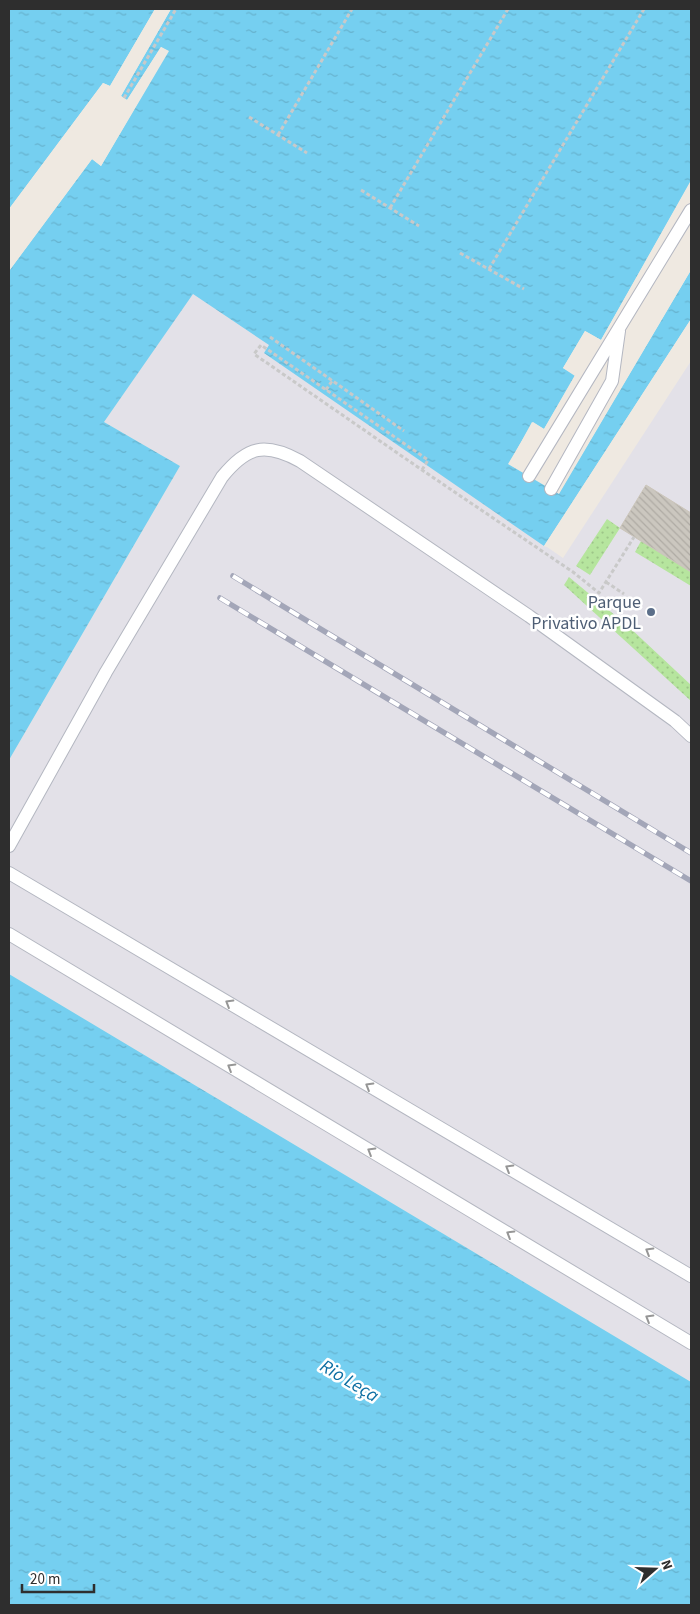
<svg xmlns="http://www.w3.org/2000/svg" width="700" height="1614" font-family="'Source Sans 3',sans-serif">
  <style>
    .industrial { fill: #e3e1e8 }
    .grass { fill: url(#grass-dots) }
    .water { fill: url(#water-ripples) }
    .pier { fill: #efe9e1 }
    .building { fill: url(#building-back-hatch); stroke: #cbc5ba }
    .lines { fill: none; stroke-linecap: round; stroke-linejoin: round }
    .service-casing { stroke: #b4b7c1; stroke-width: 14 }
    .path { stroke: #c9c9c9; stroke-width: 3; stroke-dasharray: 4 2.5; stroke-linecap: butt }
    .service { stroke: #fff; stroke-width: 12 }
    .rail-casing { stroke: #a3a6b8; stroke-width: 5.5 }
    .rail { stroke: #fff; stroke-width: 4; stroke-dasharray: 11; stroke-linecap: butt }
    .oneway { stroke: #969696 }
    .service-dot { fill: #5c6f8a; stroke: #fff; stroke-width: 2 }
    .labels { text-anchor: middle; stroke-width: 5; stroke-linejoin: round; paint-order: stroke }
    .service-label { font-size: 18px; fill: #4e5e75; stroke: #fff; text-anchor: end }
    .water-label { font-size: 19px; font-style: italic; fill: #0d6fa3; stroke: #fff }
  </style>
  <defs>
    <pattern id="grass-dots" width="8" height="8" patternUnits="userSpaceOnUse" patternTransform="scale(1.25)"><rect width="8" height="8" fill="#b6e59e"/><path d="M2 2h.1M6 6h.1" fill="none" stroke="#9dc588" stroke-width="1.8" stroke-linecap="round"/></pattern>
    <pattern id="water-ripples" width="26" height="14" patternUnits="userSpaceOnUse" patternTransform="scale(1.25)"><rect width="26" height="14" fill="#75cff0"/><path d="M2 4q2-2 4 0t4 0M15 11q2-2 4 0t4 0" fill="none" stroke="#66b2ce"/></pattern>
    <pattern id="building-back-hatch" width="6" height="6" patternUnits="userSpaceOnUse" patternTransform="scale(1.25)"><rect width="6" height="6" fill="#cbc7bf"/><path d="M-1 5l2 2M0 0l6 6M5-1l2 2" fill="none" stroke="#afaba4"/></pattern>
  </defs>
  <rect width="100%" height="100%" fill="#efe9e1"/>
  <!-- industrial -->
  <path class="industrial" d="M 193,293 L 270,345 L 265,353 L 563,558 L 691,361 L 691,1382 L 9,974 L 9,760 L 180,466 L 104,422 Z"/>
  <!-- grass -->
  <path class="grass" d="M 607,519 L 620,528 L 590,575 L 576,566 Z
    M 641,541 L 691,572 L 691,586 L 635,552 Z
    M 569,577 L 629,627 L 691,685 L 691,701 L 564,585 Z"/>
  <!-- water -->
  <path class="water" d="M 9,9 L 155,9 L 110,86 L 103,83 L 9,209 Z
    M 171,9 L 691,9 L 691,183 L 690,183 L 601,340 L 585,331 L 563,368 L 575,375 L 544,429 L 532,422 L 509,464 L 559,493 L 691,270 L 691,319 L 544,546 L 264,353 L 269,345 L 193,294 L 104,422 L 180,466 L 9,760 L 9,271 L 92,159 L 101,166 L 168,51 L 161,47 L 127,100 L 121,96 Z
    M 9,974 L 691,1382 L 691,1605 L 9,1605 Z"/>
  <!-- pier -->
  <path class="pier" d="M 155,9 L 158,9 L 112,88 L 110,89 L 104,86 L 66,139 L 9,211 L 9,209 L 103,83 L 110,86 Z
    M 168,9 L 171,9 L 121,96 L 127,100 L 161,47 L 169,51 L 101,166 L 92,159 L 9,271 L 9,266 L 90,157 L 93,157 L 100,162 L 165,52 L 162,50 L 129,102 L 126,102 L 119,97 L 119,94 Z
    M 690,182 L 691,186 L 603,342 L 600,343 L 586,334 L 567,367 L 577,373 L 577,376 L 546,430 L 543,431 L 533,426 L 512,463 L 558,490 L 691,268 L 691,270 L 559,494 L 508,464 L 533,422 L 544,429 L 575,376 L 563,368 L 585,331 L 601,340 Z
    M 691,319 L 691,324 L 547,547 L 544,546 Z"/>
  <!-- building -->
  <path class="building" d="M 646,485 L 691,513 L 691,572 L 620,528 Z"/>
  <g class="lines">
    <defs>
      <path id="service" d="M 529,476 L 691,210
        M 551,489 L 612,381 L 619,331
        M 9,846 L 106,672 L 222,477 C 247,446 265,442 300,461 L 529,616 L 675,721 L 691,736
        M 9,873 L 691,1276
        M 9,934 L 691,1343"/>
    </defs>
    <!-- service casing -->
    <use href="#service" class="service-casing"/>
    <!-- path -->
    <path class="path" d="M 124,98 L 176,9
      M 249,117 L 307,153
      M 278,135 L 352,9
      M 361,190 L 419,226
      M 390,208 L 508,9
      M 460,253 L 524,289
      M 489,269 L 644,9
      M 270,337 L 404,431
      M 326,390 L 332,381
      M 422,470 L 428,460 L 261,345 L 254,354 L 422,470 L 573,572 L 599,593 L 634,537
      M 606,582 L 624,594"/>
    <!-- service -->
    <use href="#service" class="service"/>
    <defs>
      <path id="rail" d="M 233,576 L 691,853
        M 220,598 L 691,881"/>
    </defs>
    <!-- rail casing -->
    <use href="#rail" class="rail-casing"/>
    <!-- rail -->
    <use href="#rail" class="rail"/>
  </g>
  <!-- one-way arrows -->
  <defs><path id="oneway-chevron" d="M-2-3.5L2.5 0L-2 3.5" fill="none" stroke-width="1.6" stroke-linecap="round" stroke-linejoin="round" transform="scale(1.25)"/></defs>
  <g class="oneway">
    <use href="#oneway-chevron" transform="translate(229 1003) rotate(-149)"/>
    <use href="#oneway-chevron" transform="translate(231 1067) rotate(-149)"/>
    <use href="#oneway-chevron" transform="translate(369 1086) rotate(-149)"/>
    <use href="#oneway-chevron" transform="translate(371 1151) rotate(-149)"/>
    <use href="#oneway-chevron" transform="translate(509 1168) rotate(-149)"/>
    <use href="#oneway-chevron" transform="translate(510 1234) rotate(-149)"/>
    <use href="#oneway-chevron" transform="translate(649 1251) rotate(-149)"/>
    <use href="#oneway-chevron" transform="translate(649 1318) rotate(-149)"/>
  </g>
  <!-- markers -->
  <circle class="service-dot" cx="651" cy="612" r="5"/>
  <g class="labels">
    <!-- service labels -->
    <g class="service-label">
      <text x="641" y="608">Parque<tspan x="641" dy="21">Privativo APDL</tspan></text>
    </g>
    <!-- water labels -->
    <g class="water-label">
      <text transform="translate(350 1380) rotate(31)" y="7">Rio Leça</text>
    </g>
  </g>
  <!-- border -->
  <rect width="700" height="1614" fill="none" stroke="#2e2e2e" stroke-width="20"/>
  <!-- north arrow -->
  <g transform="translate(655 1569) rotate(70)" stroke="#ffffff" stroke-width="4" paint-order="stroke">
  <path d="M0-4L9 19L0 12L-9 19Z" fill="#2e2e2e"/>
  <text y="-8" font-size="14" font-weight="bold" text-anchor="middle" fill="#2e2e2e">N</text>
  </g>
  <!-- scale -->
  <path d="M22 1584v8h72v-8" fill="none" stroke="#2e2e2e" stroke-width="2.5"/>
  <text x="30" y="1584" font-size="15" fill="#2e2e2e" stroke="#ffffff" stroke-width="4" paint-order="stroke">20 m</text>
</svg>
